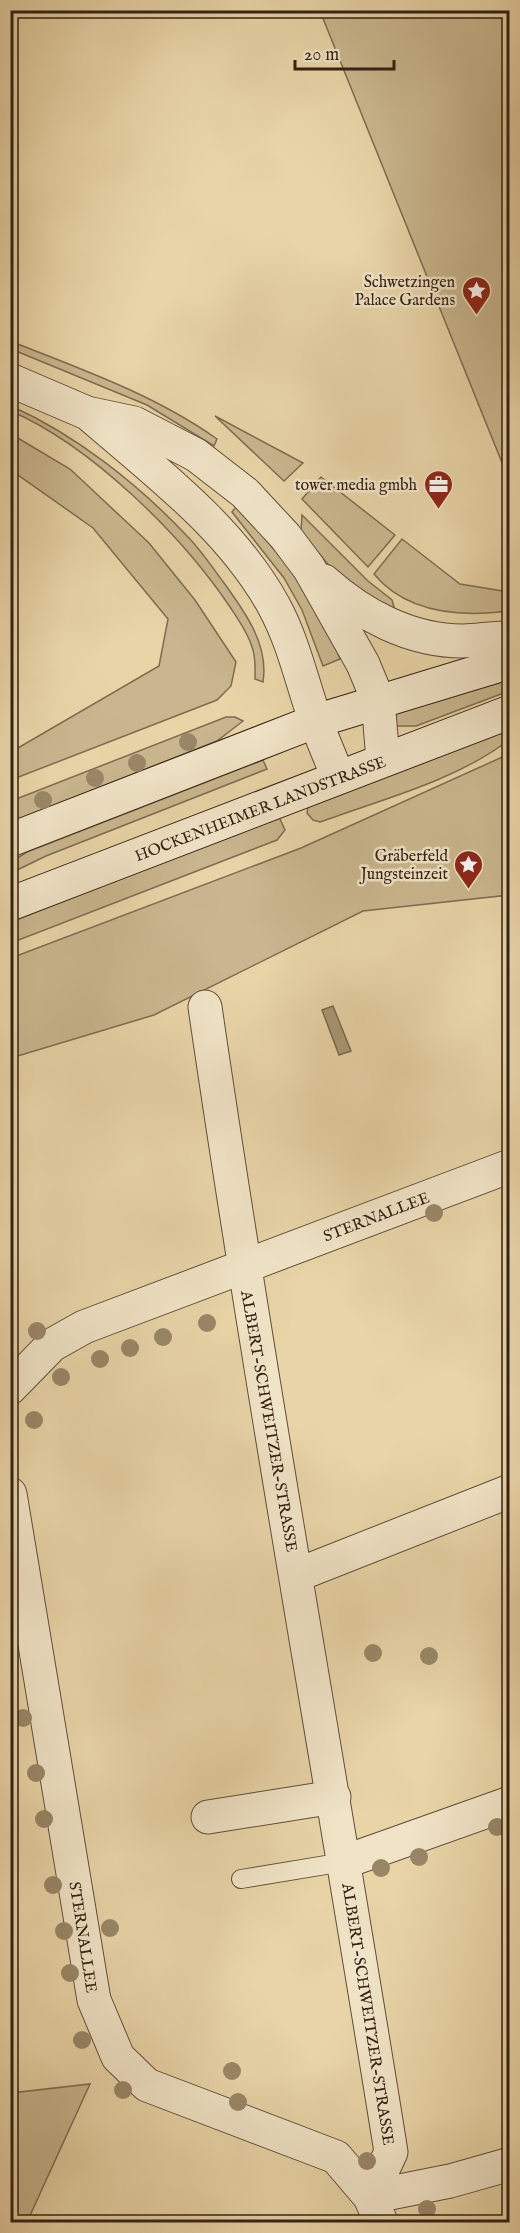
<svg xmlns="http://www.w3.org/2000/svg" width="520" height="2233" font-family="'IM FELL English',serif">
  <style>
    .green { fill: #c9b68e; stroke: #7e6c51; stroke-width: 1.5 }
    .water { fill: #aa9775; stroke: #7a684e; stroke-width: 1.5 }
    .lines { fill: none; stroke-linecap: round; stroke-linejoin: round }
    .service-casing { stroke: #604e39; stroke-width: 20 }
    .minor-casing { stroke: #604e39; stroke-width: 35 }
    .tertiary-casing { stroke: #604e39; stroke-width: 35 }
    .secondary-casing { stroke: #332114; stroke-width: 35 }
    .service { stroke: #f0e3c6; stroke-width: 18 }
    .minor { stroke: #f0e3c6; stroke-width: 33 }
    .tertiary { stroke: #f0e3c6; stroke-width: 33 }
    .secondary { stroke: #f0e3c6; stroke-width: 33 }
    .tree { fill: #998667 }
    .labels { text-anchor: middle; stroke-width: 5; stroke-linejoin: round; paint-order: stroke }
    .poi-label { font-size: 16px; fill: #332114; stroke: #f0e3c6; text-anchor: end }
    .street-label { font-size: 16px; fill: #332114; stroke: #f0e3c6 }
  </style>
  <rect width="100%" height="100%" fill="#e8d4a7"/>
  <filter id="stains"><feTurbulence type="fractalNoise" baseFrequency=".00333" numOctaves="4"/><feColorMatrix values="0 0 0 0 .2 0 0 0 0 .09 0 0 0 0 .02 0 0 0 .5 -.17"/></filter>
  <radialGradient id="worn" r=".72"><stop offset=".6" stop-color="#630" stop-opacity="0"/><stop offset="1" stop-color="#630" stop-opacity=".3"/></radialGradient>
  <!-- green -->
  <path class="green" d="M 320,11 L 509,11 L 509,480 Z
    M 10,341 C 81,369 155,395 217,439 L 214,446 L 147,405 L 11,349 Z
    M 11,406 C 76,435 138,484 187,536 C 201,550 212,567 224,583 C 245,612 269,645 263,682 L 255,679 C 255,668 256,657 252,647 C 248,633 238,619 230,607 C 181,534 91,446 11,411 Z
    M 215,416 L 303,463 L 284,481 Z
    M 11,434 L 70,469 L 149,543 L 195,600 L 236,662 L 231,686 L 217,700 L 11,780 L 11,752 L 159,666 L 168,619 L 93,528 L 11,470 Z
    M 321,477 L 395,535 L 368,567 L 302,499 Z
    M 236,507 C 278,551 320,600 340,659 L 323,666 L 302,610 L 284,578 L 232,512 Z
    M 302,515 L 368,581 L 392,600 L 396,614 L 331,568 L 301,532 Z
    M 402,539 L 460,584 L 509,592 L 509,611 C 462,617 407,614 374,574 Z
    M 509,680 L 509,691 L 416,726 L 396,726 L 395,714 Z
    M 226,717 L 235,717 L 243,721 L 217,741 L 11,822 L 11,801 Z
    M 509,728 L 509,740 C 455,781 383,799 320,822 L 313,820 L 307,813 L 308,807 Z
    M 509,754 L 509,895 L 363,911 L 154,1015 L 11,1058 L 11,958 L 301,848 Z
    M 263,760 L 267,769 L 46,856 L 11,873 L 11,862 L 27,852 Z
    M 279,817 L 285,830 L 277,840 L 11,943 L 11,922 Z
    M 90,2084 L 27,2222 L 11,2222 L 11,2093 Z"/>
  <!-- water -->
  <path class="water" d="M 333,1006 L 351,1051 L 339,1055 L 322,1010 Z"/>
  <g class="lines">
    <defs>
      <path id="service" d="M 241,1879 L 344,1862"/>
      <path id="minor" d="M 205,1007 C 261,1390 330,1771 391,2152 L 370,2197
        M 10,1388 L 52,1345 L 84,1327 L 510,1166
        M 10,1494 L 94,2000 L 118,2057 L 147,2085 L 336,2157 L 370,2197 L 381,2222
        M 297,1575 L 510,1491
        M 208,1817 L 334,1797
        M 344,1862 L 510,1803
        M 370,2197 L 450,2181 L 510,2164"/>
      <path id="tertiary" d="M 10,380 L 87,413 L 134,423 L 196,455 L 245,493 L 285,536 L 309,568 L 363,664 L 378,700 L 383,760
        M 91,416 C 157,473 231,528 274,606 C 294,643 302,683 316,722 C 323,741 331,759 338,777
        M 324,581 C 362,615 410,641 463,641 C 478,641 494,637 510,638"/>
      <path id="secondary" d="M 10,840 L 316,721 L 510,662
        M 10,904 L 510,712"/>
    </defs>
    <!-- service casing -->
    <use href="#service" class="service-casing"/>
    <!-- minor casing -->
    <use href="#minor" class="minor-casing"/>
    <!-- tertiary casing -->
    <use href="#tertiary" class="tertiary-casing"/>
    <!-- secondary casing -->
    <use href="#secondary" class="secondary-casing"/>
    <!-- service -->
    <use href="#service" class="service"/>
    <!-- minor -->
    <use href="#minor" class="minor"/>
    <!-- tertiary -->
    <use href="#tertiary" class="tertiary"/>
    <!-- secondary -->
    <use href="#secondary" class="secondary"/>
  </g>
  <!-- trees -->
  <g class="tree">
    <circle cx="188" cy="742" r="9"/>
    <circle cx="137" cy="763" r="9"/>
    <circle cx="95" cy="778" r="9"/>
    <circle cx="43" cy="800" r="9"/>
    <circle cx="434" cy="1213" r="9"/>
    <circle cx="207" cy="1323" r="9"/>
    <circle cx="37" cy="1331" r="9"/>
    <circle cx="163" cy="1337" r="9"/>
    <circle cx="130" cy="1348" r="9"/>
    <circle cx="100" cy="1359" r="9"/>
    <circle cx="61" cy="1377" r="9"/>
    <circle cx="34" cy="1420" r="9"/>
    <circle cx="373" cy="1653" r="9"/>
    <circle cx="429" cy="1656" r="9"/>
    <circle cx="23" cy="1718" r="9"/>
    <circle cx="36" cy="1773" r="9"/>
    <circle cx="44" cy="1819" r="9"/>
    <circle cx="497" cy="1827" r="9"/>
    <circle cx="419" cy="1857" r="9"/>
    <circle cx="381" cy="1868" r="9"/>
    <circle cx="53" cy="1885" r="9"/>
    <circle cx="110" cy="1928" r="9"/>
    <circle cx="64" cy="1931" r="9"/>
    <circle cx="70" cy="1973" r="9"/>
    <circle cx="82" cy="2040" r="9"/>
    <circle cx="232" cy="2071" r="9"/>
    <circle cx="123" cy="2090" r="9"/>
    <circle cx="238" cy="2102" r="9"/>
    <circle cx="367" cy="2161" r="9"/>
    <circle cx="427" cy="2209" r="9"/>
  </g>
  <!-- icons -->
  <defs>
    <symbol id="sight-pin" viewBox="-11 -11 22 30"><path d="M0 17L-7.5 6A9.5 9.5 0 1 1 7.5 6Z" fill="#8f2418" stroke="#f0e3c6"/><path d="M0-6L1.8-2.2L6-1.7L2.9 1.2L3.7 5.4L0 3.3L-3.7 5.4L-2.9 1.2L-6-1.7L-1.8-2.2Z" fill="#fff"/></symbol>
    <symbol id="office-pin" viewBox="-11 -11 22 30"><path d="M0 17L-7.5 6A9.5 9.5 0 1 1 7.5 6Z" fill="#8f2418" stroke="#f0e3c6"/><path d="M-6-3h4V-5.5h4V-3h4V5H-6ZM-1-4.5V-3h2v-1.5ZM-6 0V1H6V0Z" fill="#fff"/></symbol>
  </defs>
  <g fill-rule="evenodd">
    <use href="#sight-pin" x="460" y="274" width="33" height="45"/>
    <use href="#office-pin" x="422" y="468" width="33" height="45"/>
    <use href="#sight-pin" x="452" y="848" width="33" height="45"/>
  </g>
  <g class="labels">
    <!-- poi labels -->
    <g class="poi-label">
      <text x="455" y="287">Schwetzingen<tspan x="455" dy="18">Palace Gardens</tspan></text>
      <text x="417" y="490">tower media gmbh</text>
      <text x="448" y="861">Gräberfeld<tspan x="448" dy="18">Jungsteinzeit</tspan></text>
    </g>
    <!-- street labels -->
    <g class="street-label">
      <text transform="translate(260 808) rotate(-21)" y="6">HOCKENHEIMER LANDSTRASSE</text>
      <text transform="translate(376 1216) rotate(-21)" y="6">STERNALLEE</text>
      <text transform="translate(270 1421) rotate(80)" y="6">ALBERT-SCHWEITZER-STRASSE</text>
      <text transform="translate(84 1937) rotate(81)" y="6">STERNALLEE</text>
      <text transform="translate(369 2014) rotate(81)" y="6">ALBERT-SCHWEITZER-STRASSE</text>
    </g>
  </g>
  <!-- margin -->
  <rect width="520" height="2233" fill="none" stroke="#e8d4a7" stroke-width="36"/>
  <rect x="12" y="12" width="496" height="2209" fill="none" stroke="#332114" stroke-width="3"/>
  <rect x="18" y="18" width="484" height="2197" fill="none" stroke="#332114" stroke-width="1.5"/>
  <!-- scale -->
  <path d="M295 60v9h99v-9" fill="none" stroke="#332114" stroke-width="3"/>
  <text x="304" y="60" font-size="18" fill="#332114" stroke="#f0e3c6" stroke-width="4.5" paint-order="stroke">20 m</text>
  <rect width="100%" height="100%" filter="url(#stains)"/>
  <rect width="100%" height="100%" fill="url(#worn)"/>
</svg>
